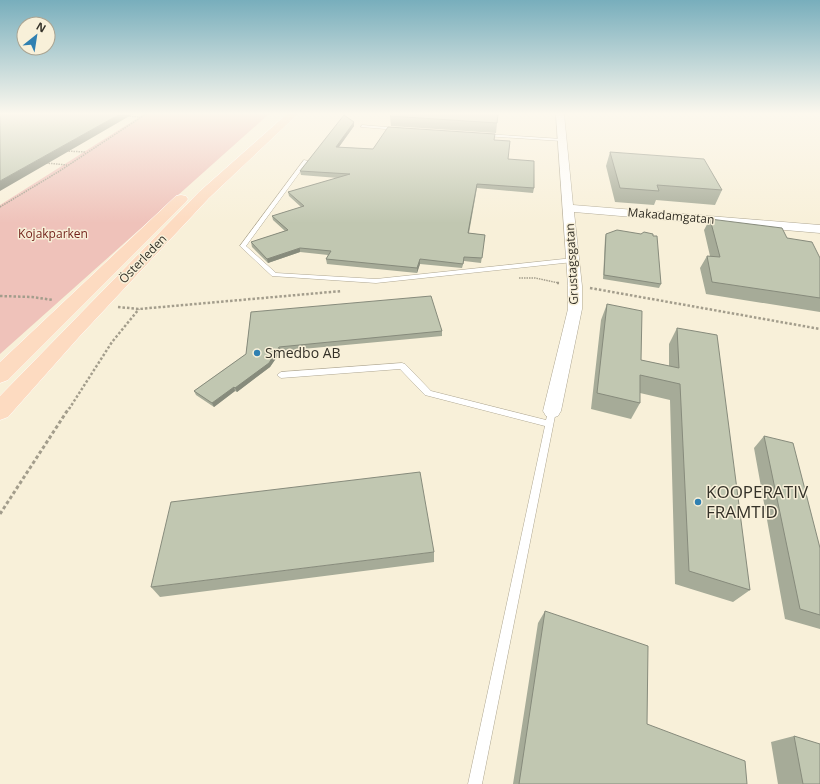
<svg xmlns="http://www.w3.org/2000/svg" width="820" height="784" font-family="'Open Sans',sans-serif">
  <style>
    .green { fill: #efc2ba }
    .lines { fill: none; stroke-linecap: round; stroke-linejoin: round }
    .lane-casing { stroke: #afa792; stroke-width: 1 }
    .street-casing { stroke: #afa792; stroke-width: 1 }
    .primary-casing { stroke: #fff; stroke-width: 1 }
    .path-far2 { stroke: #a39d8c; stroke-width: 1.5; stroke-dasharray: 1.5 1; stroke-linecap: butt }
    .path-far1 { stroke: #a39d8c; stroke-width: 2.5; stroke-dasharray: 2.5 2; stroke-linecap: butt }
    .path { stroke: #a39d8c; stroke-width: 3; stroke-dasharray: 3.5 2.5; stroke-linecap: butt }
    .lane { fill: #fff; fill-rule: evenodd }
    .street { fill: #fff; fill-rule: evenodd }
    .primary { fill: #fddbc1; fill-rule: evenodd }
    .wall { fill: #a6ab98 }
    .shaded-wall { fill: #878b7c }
    .building { fill: #c1c7b1; stroke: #878b7c }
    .poi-dot { fill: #3080b1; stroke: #f8f0d9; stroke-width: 1.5 }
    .labels { text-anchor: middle; stroke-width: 3; stroke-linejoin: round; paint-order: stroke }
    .far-street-label { font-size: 12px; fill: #343128; stroke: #f8f0d9 }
    .far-park-label { font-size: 12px; fill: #74241c; stroke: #f8f0d9 }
    .poi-label { font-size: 14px; fill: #343128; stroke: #f8f0d9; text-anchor: start }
    .near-poi-label { font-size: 17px; fill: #343128; stroke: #f8f0d9; text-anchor: start }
  </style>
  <rect width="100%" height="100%" fill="#f8f0d9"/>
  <!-- green -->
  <path class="green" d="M 144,114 L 269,114 L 0,354 L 0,205 Z"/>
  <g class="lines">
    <defs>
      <path id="lane" d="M 362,125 L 398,128 L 400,129 L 398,130 L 361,127 Z
        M 485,134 L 562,139 L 564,140 L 562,141 L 484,136 Z
        M 304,160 L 308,161 L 246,246 L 276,273 L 376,279 L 573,258 L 576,260 L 573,262 L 376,283 L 272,276 L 240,246 Z
        M 402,363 L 405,364 L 431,391 L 546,420 L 549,409 L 555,409 L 556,411 L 482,784 L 468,784 L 545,426 L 425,395 L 400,369 L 281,378 L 277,375 L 281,372 Z"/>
      <path id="street" d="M 556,114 L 564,114 L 573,205 L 820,225 L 820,233 L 574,212 L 582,286 L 582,309 L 561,411 L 558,416 L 552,418 L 546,416 L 543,411 L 568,309 L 568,286 Z"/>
      <path id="primary" d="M 287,114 L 298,114 L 209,198 L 79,337 L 8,417 L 0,420 L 0,396 L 199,192 Z
        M 181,195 L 186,196 L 188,199 L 186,202 L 8,380 L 0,383 L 0,362 L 176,196 Z"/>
    </defs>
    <!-- lane casing -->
    <use href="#lane" class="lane-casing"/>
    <!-- street casing -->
    <use href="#street" class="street-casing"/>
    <!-- primary casing -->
    <use href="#primary" class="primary-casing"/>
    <!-- path-far2 -->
    <path class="path-far2" d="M 127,116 L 140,117
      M 66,151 L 85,152
      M 46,163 L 67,165
      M 0,207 L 58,172 L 146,114
      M 519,278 L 535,278 L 559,283"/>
    <!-- path-far1 -->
    <path class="path-far1" d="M 557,283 L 559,283
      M 590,288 L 820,329
      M 0,296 L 32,297 L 53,300
      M 118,307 L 139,309 L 342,291
      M 69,409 L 112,342 L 139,309"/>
    <!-- path -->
    <path class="path" d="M 0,514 L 69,408"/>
    <!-- lane -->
    <use href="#lane" class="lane"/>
    <!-- street -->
    <use href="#street" class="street"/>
    <!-- primary -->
    <use href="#primary" class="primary"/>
  </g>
  <!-- wall -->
  <path class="wall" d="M 498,114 L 496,133 L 391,126 L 390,116 Z
    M 354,122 L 354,126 L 339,147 L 373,149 L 494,140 L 508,159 L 534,188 L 533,193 L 477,188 L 469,233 L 485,235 L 481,263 L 464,261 L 462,268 L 420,264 L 417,273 L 327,264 L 326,259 L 328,255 L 300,252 L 268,263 L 252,247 L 251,242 L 285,231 L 273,220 L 272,216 L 301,207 L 289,196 L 288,192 L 338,178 L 301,175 L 300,171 Z
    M 610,152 L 722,190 L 715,205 L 656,200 L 654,205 L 615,202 L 606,166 Z
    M 710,219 L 787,238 L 820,258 L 820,312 L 706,294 L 700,268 L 707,256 L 710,256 L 704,230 Z
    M 606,234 L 641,234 L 661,284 L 659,288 L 603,279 L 605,238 Z
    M 607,304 L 641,360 L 669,366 L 669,344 L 677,328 L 750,590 L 733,602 L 675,584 L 670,400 L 640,393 L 640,403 L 631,419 L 591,409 L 601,320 Z
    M 251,312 L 442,331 L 442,336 L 281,351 L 270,367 L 237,392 L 235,391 L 214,407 L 196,395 L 194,391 L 246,354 Z
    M 764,436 L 820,548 L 820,629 L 785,619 L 754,448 Z
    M 434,552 L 434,562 L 160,597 L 151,587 Z
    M 545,611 L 647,724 L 747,784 L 513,784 L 538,623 Z
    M 794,736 L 820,784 L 778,784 L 771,742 Z"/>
  <!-- shaded-wall -->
  <path class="shaded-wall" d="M 120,114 L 133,114 L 0,191 L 0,181 Z
    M 354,122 L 354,126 L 336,151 L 336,147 Z
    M 300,248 L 300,252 L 268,263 L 267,259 Z
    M 420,259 L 420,264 L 417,273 L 417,268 Z
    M 279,347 L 281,351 L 270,367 L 237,392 L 235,388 Z
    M 234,387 L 235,391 L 214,407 L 212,403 Z"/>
  <!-- building -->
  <path class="building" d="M 0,114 L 120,114 L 0,181 Z
    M 392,114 L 498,114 L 497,123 L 390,116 Z
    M 344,115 L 354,122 L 336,147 L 373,149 L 388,127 L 495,134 L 494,140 L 510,141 L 508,159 L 534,161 L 534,188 L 477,184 L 468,233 L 485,235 L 482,258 L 464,257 L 463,264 L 420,259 L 417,268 L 326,259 L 331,251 L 300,248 L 267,259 L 251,242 L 288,230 L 272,216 L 304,206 L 288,192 L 350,174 L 300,171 Z
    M 610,152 L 704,159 L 722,190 L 657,185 L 659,191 L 620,188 Z
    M 710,219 L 782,228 L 787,238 L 812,242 L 820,258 L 820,298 L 712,282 L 707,256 L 720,257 Z
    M 617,230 L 641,234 L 644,232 L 653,234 L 653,236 L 657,236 L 661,284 L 604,275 L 606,234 Z
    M 431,296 L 442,331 L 279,347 L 269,363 L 235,388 L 234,387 L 212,403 L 194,391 L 246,354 L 251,312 Z
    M 607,304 L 642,311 L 641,360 L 679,368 L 677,328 L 717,335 L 750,590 L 689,571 L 680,384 L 640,375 L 640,403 L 597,393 Z
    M 764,436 L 793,443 L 820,548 L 820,615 L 800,609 Z
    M 420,472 L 434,552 L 151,587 L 171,502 Z
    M 545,611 L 648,646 L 647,724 L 745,761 L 747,784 L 519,784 Z
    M 794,736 L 820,744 L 820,784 L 803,784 Z"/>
  <!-- sky -->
  <linearGradient id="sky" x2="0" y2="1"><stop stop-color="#78aebc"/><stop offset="0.51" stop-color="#fcf8ee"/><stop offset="1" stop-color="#fcf8ee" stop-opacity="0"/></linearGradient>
  <rect width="820" height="223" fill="url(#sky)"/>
  <!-- markers -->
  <g class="poi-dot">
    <circle cx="257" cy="353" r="4"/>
    <circle cx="698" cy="502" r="4"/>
  </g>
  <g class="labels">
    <!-- far-street labels -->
    <g class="far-street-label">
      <text transform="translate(671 216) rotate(5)" y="4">Makadamgatan</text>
      <text transform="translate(143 259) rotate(-46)" y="4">Österleden</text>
      <text transform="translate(572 264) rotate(-93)" y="4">Grustagsgatan</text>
    </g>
    <!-- far-park labels -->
    <g class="far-park-label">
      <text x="53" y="238">Kojakparken</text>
    </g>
    <!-- poi labels -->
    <g class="poi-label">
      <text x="265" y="358">Smedbo AB</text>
    </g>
    <!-- near-poi labels -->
    <g class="near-poi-label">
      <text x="706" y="498">KOOPERATIV<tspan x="706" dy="20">FRAMTID</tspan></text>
    </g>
  </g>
  <!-- north arrow -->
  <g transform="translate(36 36) rotate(30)"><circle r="19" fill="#f8f0d9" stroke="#aaa492"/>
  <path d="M0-3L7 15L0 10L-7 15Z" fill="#3080b1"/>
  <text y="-6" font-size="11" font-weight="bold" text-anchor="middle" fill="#343128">N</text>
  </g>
</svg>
